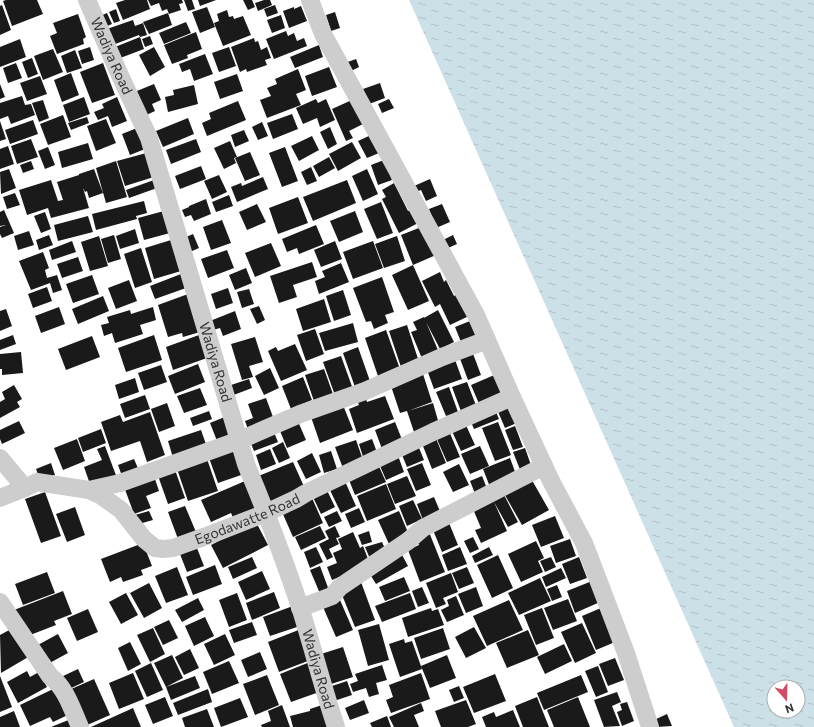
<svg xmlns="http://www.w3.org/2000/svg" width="814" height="727" font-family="Commissioner,sans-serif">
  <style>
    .water { fill: url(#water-ripples); fill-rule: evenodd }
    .building { fill: #1a1a1a }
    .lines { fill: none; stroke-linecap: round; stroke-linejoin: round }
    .minor { stroke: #cdcdcd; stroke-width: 18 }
    .labels { text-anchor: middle; stroke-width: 4; stroke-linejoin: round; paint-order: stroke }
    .street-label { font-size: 14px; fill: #333; stroke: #fff }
  </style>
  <defs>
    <pattern id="water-ripples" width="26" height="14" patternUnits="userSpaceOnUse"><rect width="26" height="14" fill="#cce0e7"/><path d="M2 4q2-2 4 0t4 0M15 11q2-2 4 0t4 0" fill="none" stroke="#b0c1c7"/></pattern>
  </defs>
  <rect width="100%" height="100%" fill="#fff"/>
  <!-- water -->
  <path class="water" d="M 409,0 L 814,0 L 814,727 L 734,727 ZM 774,687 L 798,687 L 798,711 L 774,711 Z"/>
  <!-- building -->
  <path class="building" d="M 6,0 L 37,0 L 43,14 L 12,26 L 3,1 Z
    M 125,0 L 147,0 L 150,9 L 123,20 L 116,3 Z
    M 148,0 L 182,0 L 183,3 L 179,4 L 181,10 L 169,14 L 167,9 L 162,11 L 159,3 L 151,6 Z
    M 184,0 L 192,0 L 195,9 L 188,11 Z
    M 198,0 L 216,0 L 200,6 Z
    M 243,0 L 252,0 L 255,7 L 248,10 Z
    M 264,0 L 270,0 L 272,5 L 258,11 L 255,3 Z
    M 2,5 L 11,30 L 0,35 L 0,6 Z
    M 275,5 L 278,13 L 267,17 L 264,9 Z
    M 301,6 L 307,21 L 289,28 L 283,11 L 294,7 L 294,9 Z
    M 207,7 L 215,27 L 200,33 L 192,12 Z
    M 116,9 L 120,21 L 114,23 L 109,12 Z
    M 227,10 L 229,17 L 233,16 L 234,19 L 243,16 L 251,35 L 223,46 L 214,23 L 219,21 L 217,14 Z
    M 335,12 L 340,28 L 331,31 L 326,15 Z
    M 107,13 L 112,24 L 105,27 L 100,16 Z
    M 168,13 L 172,25 L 149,34 L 143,22 Z
    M 78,14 L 86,37 L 83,39 L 84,44 L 57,54 L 50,36 L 57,33 L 53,23 Z
    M 281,15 L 285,28 L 272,33 L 267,20 Z
    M 133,20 L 135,26 L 143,23 L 147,35 L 140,37 L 139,35 L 110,46 L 104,30 Z
    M 186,22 L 191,33 L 164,44 L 159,33 Z
    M 286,31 L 288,36 L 294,33 L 297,41 L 304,38 L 307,46 L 274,59 L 266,39 Z
    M 196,32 L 202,49 L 187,55 L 188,58 L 172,64 L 164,45 Z
    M 150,36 L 153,44 L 145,47 L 142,39 Z
    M 140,37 L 144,49 L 115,60 L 110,49 Z
    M 254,38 L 255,42 L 258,41 L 261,50 L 267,47 L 271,58 L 265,60 L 267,65 L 247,72 L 246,69 L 240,72 L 231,47 Z
    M 20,39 L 26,57 L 0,67 L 0,47 Z
    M 319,45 L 323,57 L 295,68 L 290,57 Z
    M 90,47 L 94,60 L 82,64 L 78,51 Z
    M 154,47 L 165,67 L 150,76 L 139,55 Z
    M 229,47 L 236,66 L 219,72 L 212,53 Z
    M 53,49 L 63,72 L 43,80 L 34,56 Z
    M 75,50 L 82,68 L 67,73 L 61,56 Z
    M 205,54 L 213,74 L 194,81 L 190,69 L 182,72 L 179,64 Z
    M 32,58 L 38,74 L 28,78 L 22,62 Z
    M 356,59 L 359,67 L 349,72 L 345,63 Z
    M 16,63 L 22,78 L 8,83 L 3,68 Z
    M 103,63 L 115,95 L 92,103 L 80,72 Z
    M 329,67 L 337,87 L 312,96 L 305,76 Z
    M 298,69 L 306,90 L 296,94 L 301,105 L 267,118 L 260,100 L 271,96 L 267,88 L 277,84 L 275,79 Z
    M 71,73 L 79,95 L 62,102 L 54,80 Z
    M 237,74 L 243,91 L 220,99 L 214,82 Z
    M 40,76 L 47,94 L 27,101 L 20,83 Z
    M 380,83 L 385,98 L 369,104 L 363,89 Z
    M 0,84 L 5,97 L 0,99 Z
    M 154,84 L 161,100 L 152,104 L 155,111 L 142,117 L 132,93 Z
    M 194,85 L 198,104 L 168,112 L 165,97 L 174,95 L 173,90 Z
    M 22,96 L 25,105 L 31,104 L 35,115 L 11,124 L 8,116 L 0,119 L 0,103 Z
    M 84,97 L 90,114 L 69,122 L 63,105 Z
    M 117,97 L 127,121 L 112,127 L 108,116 L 98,120 L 94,112 L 104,108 L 102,104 Z
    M 316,99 L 318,103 L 326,99 L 335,120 L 320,127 L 317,118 L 303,124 L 296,108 Z
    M 354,99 L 365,123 L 349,131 L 353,138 L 346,141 L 332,109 Z
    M 389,99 L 394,108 L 382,113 L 378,104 Z
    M 43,100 L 49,118 L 39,122 L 32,103 Z
    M 238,101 L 246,120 L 207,136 L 202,123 L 211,119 L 209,113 Z
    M 292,114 L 298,129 L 273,139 L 267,123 Z
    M 63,115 L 71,137 L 48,145 L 40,124 Z
    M 87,117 L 89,123 L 71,130 L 68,123 Z
    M 188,118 L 194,134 L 163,147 L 156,131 Z
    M 106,119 L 116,143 L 96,151 L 87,126 Z
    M 33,120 L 38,134 L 10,144 L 5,130 Z
    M 0,121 L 6,139 L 0,141 Z
    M 262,122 L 268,136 L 258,140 L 252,127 Z
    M 330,127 L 337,144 L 328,149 L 320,132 Z
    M 137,128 L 145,149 L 130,155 L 122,134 Z
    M 244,130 L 249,141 L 235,147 L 231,135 Z
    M 371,135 L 379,153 L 367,158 L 358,141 Z
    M 312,136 L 319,150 L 299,161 L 291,146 Z
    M 31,139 L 38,157 L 17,164 L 11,146 Z
    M 196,139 L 201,152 L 171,164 L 166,150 Z
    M 230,141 L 237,157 L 234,158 L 236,163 L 224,169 L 214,148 Z
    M 352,142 L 361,158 L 338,171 L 329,154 Z
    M 88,143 L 93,159 L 62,168 L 58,152 Z
    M 8,146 L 14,164 L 0,169 L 0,149 Z
    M 48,147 L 55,165 L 45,169 L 38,151 Z
    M 285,147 L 298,181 L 282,187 L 269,153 Z
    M 150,152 L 157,176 L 125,186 L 117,161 Z
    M 250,152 L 260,175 L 245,181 L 235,158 Z
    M 329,157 L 335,168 L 319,177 L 313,166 Z
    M 384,160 L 392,180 L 378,185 L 371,165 Z
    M 31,161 L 34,169 L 23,173 L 20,165 Z
    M 116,161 L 127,197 L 106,203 L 96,168 Z
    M 201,166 L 206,179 L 180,189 L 175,176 Z
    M 311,167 L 317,181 L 307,185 L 301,172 Z
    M 9,169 L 16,188 L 1,194 L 0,172 Z
    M 94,169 L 103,193 L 89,198 L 87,191 L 85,192 L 83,188 L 89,208 L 51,218 L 48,208 L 27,215 L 19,190 L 51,180 L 58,201 L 63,200 L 57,182 L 79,175 L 79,174 Z
    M 367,169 L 378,194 L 363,201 L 352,176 Z
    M 219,175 L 227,192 L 212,199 L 204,181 Z
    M 263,177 L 268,189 L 237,202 L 231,187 L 241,183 L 242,186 Z
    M 430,179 L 437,196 L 426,201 L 421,190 L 416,192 L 414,186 Z
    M 154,180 L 157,188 L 129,198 L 126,190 Z
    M 347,180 L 356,203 L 313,221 L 303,197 Z
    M 394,183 L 408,211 L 413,209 L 420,222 L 399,233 L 382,199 L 386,197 L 382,190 Z
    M 15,193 L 20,205 L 7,209 L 3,197 Z
    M 229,195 L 233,206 L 216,212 L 212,202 Z
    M 298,197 L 308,223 L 278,234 L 269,208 Z
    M 206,199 L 211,214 L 194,221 L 191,215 L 185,217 L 182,210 L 189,207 L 189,206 Z
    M 144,201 L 147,213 L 136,216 L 137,219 L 96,230 L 92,214 Z
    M 381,202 L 393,233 L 377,239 L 364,209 Z
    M 257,204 L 266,222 L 247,230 L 239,212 Z
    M 442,204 L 450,222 L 436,228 L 429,209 Z
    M 4,210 L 14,233 L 2,238 L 0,234 L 0,227 L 6,225 L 0,226 L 0,212 Z
    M 164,211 L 170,233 L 144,240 L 138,218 Z
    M 355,211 L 363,232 L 339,242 L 330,221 Z
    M 45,212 L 51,229 L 41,233 L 34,216 Z
    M 88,216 L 93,232 L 58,241 L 54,225 Z
    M 222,220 L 231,243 L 211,250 L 203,227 Z
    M 316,225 L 324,244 L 299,254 L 297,248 L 287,252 L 282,239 Z
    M 424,226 L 436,255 L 413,265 L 401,235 Z
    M 135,229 L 139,243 L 120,249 L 116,236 Z
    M 29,231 L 34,245 L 18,250 L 14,236 Z
    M 193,234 L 199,248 L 190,252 L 184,238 Z
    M 49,235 L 53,245 L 39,250 L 36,240 Z
    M 114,235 L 121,259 L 108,263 L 101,239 Z
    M 453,235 L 457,244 L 448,248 L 443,240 Z
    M 99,236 L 108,266 L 90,271 L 81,242 Z
    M 397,236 L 405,261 L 384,268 L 375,244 Z
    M 171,240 L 181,271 L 154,279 L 145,248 Z
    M 72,241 L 76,252 L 52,260 L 49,250 Z
    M 335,241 L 342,259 L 321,267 L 314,250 Z
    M 373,241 L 383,268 L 353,279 L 343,252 Z
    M 271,243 L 281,266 L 255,277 L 245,253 Z
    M 141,248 L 152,282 L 135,288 L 124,254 Z
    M 227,250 L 234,268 L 208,278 L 201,259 Z
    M 43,252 L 49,268 L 45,270 L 47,278 L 57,275 L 62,290 L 53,293 L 50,283 L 31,290 L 19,261 Z
    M 78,257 L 83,271 L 62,278 L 57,264 Z
    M 312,262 L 317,277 L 293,285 L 297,297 L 279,303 L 270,276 Z
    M 341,263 L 349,282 L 319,294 L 315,281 L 325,277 L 322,271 Z
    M 413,265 L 429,301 L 408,310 L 392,275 Z
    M 246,268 L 252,283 L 235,290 L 229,275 Z
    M 440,272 L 444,282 L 446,280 L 454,296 L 460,292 L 471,315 L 450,325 L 440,304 L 435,307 L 422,281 Z
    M 181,274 L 186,288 L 155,299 L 150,286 Z
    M 92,275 L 99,294 L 73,303 L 66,284 Z
    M 382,277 L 394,312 L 385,315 L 388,323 L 374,329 L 371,321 L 366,322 L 353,288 Z
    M 129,280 L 137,301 L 116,309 L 108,288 Z
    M 47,287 L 52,301 L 33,308 L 28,294 Z
    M 228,288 L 233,303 L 216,309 L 211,294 Z
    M 249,289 L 254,304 L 242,308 L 237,292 Z
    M 343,290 L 351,315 L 334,321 L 326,296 Z
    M 188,294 L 200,332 L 183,337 L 182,333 L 168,337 L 158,305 Z
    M 103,296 L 109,311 L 78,324 L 72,309 Z
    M 324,299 L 331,322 L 303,331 L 296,309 Z
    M 259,306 L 265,320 L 257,324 L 250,309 Z
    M 59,307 L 65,324 L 41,333 L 35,316 Z
    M 153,307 L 156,320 L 140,325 L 143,334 L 115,343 L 112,333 L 104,336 L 101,325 L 109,323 L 107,317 L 130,310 L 131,314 Z
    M 6,309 L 12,326 L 0,331 L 0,311 Z
    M 438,310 L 454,342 L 440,349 L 424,318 Z
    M 235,311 L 241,329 L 223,336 L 220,328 L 213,330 L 210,321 Z
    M 424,317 L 440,355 L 423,361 L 411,332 L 417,330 L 413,322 Z
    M 475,319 L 483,339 L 463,347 L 455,327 Z
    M 353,323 L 358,342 L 325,351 L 319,333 Z
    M 407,325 L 420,365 L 402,370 L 389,331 Z
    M 315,329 L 324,354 L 306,361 L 297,335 Z
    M 386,330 L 401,372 L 379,379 L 365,338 Z
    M 13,335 L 16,344 L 0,350 L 0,340 Z
    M 154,335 L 162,360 L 126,372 L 118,348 Z
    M 199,335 L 207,358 L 173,370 L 166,347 Z
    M 92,336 L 100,357 L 66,370 L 58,349 Z
    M 255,337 L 263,362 L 249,366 L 253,377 L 242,380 L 231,344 Z
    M 295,344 L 307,370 L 281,381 L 268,351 L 276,347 L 278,351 Z
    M 358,347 L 371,384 L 356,390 L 343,353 Z
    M 472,351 L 481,375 L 468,380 L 459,356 Z
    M 21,352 L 23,373 L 2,375 L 2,369 L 0,369 L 0,354 Z
    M 341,356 L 354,392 L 336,398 L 323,362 Z
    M 454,357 L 462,379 L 434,389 L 426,367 Z
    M 198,364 L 205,382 L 175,394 L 168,376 Z
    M 161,365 L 167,382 L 144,390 L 138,373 Z
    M 270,368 L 279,388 L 264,395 L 255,376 Z
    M 324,369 L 334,397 L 315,404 L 305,375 Z
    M 499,373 L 508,395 L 480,406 L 471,385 Z
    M 423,374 L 432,402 L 408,411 L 433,403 L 439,424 L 414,432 L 407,411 L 400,413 L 391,386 Z
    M 303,377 L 312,400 L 291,409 L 282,386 Z
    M 135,378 L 139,392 L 119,399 L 115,385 Z
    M 249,379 L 252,388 L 231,396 L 228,386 Z
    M 467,382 L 477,408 L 462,414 L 452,387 Z
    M 14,385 L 22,399 L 17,402 L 20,407 L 0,418 L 0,402 L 5,399 L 2,392 Z
    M 449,387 L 458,412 L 446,416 L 436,392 Z
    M 200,388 L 207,405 L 184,413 L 177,396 Z
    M 145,395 L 150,409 L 125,418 L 120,404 Z
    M 365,396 L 367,402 L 385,396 L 394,419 L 357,433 L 349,409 L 359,405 L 357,400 Z
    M 266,398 L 273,417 L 249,432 L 245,421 L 253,418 L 248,404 Z
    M 510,401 L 519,422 L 505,428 L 496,407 Z
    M 167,403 L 175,426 L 159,432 L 151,409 Z
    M 343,405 L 353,430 L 320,443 L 311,417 Z
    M 494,407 L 499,419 L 474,429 L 469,417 Z
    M 209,411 L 212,419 L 193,426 L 190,418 Z
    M 150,412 L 165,455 L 147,462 L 140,441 L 111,451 L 101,422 L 120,415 L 123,422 Z
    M 227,416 L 236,439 L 219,446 L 210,423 Z
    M 297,419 L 306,440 L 287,448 L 278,426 Z
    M 19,421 L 25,433 L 2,444 L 0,439 L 0,430 Z
    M 395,422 L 403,442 L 382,449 L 375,430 Z
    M 498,422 L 511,455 L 495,461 L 482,428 Z
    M 465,423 L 475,445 L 461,451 L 451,429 Z
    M 515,426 L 523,447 L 513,450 L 505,430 Z
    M 101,429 L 106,443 L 83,452 L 78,438 Z
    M 201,430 L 208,450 L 174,461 L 168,441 Z
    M 273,430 L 278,442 L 254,451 L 249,439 Z
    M 449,431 L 460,457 L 447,462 L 436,437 Z
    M 435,436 L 446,463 L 432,469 L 421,441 Z
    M 77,439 L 85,461 L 63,470 L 54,448 Z
    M 372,439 L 378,455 L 364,460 L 359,444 Z
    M 356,440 L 364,463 L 344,471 L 335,447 Z
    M 283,442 L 290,458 L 279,463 L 272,448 Z
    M 417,443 L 424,460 L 407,467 L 400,450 Z
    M 105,446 L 117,478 L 91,487 L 84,467 L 102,460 L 97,449 Z
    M 234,446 L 244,474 L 218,483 L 208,455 Z
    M 480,446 L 489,466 L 470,474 L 461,454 Z
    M 525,448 L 532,468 L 521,472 L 513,452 Z
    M 270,449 L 276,464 L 261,470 L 256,455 Z
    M 331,451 L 337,469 L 324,473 L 319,455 Z
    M 312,453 L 321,472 L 306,479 L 297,461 Z
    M 397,453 L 404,472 L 386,480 L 378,461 Z
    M 206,456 L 218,491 L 188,501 L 176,466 Z
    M 510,458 L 517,477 L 490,487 L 483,469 Z
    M 134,459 L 140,473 L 123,479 L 118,465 Z
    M 293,462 L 306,491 L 269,506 L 256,477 Z
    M 377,462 L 386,482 L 355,495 L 347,475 Z
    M 51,463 L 55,475 L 40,480 L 36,469 Z
    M 422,463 L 431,485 L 416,491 L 407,469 Z
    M 459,464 L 469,485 L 453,492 L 443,472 Z
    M 174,467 L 185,498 L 168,504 L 157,473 Z
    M 153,473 L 159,491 L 146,496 L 151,508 L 134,514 L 123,484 Z
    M 529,475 L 549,510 L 522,525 L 502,490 Z
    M 407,476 L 416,496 L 395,504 L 387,484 Z
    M 482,476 L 488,491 L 476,496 L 470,481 Z
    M 344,479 L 356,506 L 341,513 L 328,486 Z
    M 245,481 L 259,512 L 235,522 L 231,513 L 211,522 L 201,500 Z
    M 386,484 L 396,509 L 367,521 L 357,496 Z
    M 325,486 L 335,507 L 321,514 L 311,493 Z
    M 45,492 L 61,536 L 41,543 L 25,499 Z
    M 503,493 L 518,522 L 508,527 L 494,502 L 507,531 L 481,543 L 475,530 L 481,528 L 473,509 Z
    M 434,497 L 442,516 L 424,523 L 417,504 Z
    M 312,498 L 323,523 L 293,537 L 282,512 Z
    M 413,500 L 422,519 L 407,526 L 399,506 Z
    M 185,506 L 196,532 L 178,539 L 168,512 Z
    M 75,507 L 85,535 L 67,542 L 56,514 Z
    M 359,508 L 365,522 L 351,528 L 345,514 Z
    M 149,511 L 153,520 L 139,524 L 135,515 Z
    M 337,511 L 342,521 L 329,527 L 324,517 Z
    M 399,511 L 409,535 L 389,544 L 378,520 Z
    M 555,516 L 564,538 L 541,547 L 532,525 Z
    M 447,518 L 458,545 L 442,552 L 431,525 Z
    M 256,522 L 268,545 L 223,568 L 211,545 Z
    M 320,526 L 326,538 L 301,550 L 295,537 Z
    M 335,526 L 340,537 L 336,538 L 339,544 L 329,549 L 333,557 L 327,560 L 319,544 L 329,539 L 325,531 Z
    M 369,531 L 372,542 L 362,545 L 358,535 Z
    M 353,532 L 360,548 L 363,546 L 370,564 L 332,580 L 327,567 L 337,563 L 333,553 L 342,549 L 338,539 Z
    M 429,532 L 445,572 L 420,582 L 408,550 L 419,545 L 416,537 Z
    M 473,537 L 479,549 L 470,553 L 464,541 Z
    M 570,539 L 576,556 L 556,563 L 550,546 Z
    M 536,541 L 544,558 L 538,561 L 543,572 L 521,582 L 508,554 Z
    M 382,542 L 387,553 L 371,561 L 365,547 Z
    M 143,543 L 152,566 L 141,570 L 143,575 L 123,582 L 121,577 L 110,582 L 101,559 Z
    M 195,543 L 204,566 L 187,572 L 178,549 Z
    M 316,547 L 323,562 L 310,568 L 304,552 Z
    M 460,547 L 467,564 L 448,571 L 442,555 Z
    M 489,547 L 493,555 L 475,563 L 472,556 Z
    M 401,553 L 408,566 L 376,584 L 368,571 Z
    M 498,555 L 513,588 L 492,598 L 477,565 Z
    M 252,557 L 257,568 L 233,579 L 228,567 Z
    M 551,557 L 556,567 L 545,572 L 540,561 Z
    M 579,557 L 587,578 L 570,584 L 562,564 Z
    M 215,565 L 222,584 L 193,595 L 186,577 Z
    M 320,566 L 330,593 L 321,596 L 310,570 Z
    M 177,567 L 188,595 L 166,603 L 155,576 Z
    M 467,567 L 474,583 L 459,589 L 452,573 Z
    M 561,568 L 566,578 L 546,587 L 542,577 Z
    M 262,571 L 270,589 L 246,600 L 238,582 Z
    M 47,572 L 55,593 L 23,605 L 15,584 Z
    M 451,573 L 458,592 L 443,598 L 446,604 L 436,608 L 426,583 Z
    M 404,577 L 410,591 L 385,601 L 379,587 Z
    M 540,578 L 551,601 L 519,615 L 508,593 Z
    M 592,581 L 600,602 L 575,613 L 567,591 Z
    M 361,582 L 375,620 L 355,627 L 340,590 Z
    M 149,583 L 162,608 L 144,618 L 130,593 Z
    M 557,585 L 562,597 L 552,601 L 547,589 Z
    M 422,587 L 429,603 L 418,607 L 412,591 Z
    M 476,587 L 483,606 L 466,613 L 458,594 Z
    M 63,591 L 72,614 L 54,621 L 56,625 L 25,637 L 14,610 Z
    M 274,592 L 280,608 L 252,620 L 246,603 Z
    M 126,593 L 138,615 L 121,624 L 109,602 Z
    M 237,593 L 247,620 L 229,627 L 219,600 Z
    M 410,593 L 416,609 L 382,622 L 375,606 Z
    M 456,596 L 464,615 L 447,622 L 441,610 L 449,606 L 447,600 Z
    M 198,598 L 204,610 L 182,622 L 175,610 Z
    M 568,599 L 577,621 L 553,630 L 544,608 Z
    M 340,600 L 353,630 L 336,637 L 323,607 Z
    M 509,600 L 523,630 L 487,646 L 473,616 Z
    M 293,606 L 300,626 L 270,636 L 263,617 Z
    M 431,608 L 432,611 L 438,609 L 444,625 L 408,637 L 402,618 Z
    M 542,608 L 554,638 L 536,645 L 524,615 Z
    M 601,608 L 615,642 L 596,650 L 582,616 Z
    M 88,609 L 98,632 L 77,641 L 67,618 Z
    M 205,617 L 214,636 L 194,646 L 185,626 Z
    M 169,620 L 178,638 L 163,645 L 154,627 Z
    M 252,622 L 257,635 L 234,643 L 229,630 Z
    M 582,623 L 596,653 L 575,663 L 561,632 Z
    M 379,624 L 389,660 L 368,666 L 358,630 Z
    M 474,627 L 486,648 L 466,658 L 455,637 Z
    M 13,628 L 30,656 L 1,673 L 0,635 Z
    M 153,628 L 165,654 L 150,662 L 137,635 Z
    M 443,628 L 450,649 L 421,659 L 414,638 Z
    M 301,629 L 313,659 L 279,672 L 268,642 Z
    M 528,630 L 539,655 L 507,668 L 496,643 Z
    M 58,634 L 68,653 L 46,665 L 36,646 Z
    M 225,634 L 235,655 L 214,665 L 204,644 Z
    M 404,639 L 405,643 L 412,641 L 422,669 L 400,677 L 389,644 Z
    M 130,642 L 141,664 L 128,671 L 118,648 Z
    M 564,644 L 572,661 L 545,674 L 537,657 Z
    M 343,647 L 353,677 L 331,684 L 321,654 Z
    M 190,649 L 199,668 L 184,675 L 175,657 Z
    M 260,652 L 267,669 L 248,677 L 241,660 Z
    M 172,655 L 183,678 L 166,687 L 154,663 Z
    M 447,655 L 456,678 L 430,688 L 421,666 Z
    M 615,658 L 624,680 L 608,686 L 599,664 Z
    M 229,661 L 239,683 L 212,694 L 203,672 Z
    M 310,662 L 322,691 L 291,702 L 280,674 Z
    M 151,663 L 163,690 L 147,697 L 135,671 Z
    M 382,665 L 387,680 L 376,683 L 379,694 L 369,697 L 366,688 L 353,692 L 350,684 L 358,681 L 355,674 Z
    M 598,666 L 608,692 L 596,697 L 585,671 Z
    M 78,669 L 84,682 L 67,690 L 61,677 Z
    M 27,671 L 30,677 L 39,672 L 47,687 L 18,703 L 7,682 Z
    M 133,673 L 144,699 L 119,709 L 109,683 Z
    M 421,673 L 430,699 L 391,713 L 386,700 L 393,697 L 389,685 Z
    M 495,674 L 506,701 L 474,713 L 463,687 Z
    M 267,675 L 279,705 L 255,715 L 243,684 Z
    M 581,675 L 588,692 L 544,710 L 537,693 Z
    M 0,676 L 12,707 L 0,712 Z
    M 195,676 L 200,688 L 171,700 L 166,687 Z
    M 94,679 L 110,715 L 85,726 L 69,690 Z
    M 347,681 L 352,695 L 331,702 L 326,688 Z
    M 459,686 L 464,698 L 454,702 L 449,690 Z
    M 53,689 L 72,713 L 53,722 L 50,717 L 30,726 L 20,705 Z
    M 208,689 L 212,702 L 178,715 L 173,703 Z
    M 617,692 L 621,702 L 612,706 L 620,726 L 604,727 L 594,700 Z
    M 165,697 L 173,716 L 153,724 L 145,705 Z
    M 537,697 L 549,727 L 523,727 L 515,706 Z
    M 578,697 L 590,727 L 554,727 L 547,710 Z
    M 240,698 L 248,717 L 221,727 L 214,708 Z
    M 364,700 L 369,713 L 350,720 L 345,708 Z
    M 466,700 L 476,724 L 468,727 L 441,727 L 435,711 Z
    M 627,702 L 634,721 L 622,726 L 617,712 L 622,710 L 620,704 Z
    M 421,703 L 424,711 L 414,715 L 419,727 L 394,727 L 389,717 Z
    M 325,704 L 332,727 L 293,727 L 290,716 L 310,711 L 310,709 Z
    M 282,705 L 290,727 L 262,727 L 261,725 L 271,721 L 268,711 Z
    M 133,708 L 141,727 L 91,727 Z
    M 207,709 L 214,727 L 185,727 L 182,718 Z
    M 513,710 L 520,727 L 486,727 L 482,717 L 494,712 L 496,717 Z
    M 14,711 L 20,727 L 0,727 L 0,717 Z
    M 667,714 L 672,726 L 657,727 L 654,720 Z
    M 387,716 L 391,727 L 372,727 L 370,723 Z
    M 71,719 L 74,727 L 51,727 Z"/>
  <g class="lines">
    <!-- minor -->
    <g class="minor">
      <path id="s1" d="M 87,0 L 118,71 L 149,138 L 246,464 C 266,512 285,561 301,610 C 313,649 323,688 336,727"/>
      <path d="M 310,0 L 323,34 L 476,315 L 512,397 L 551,481 L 584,543 L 626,653 L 650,727"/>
      <path id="s2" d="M 0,458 L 25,488 L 37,482 L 89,490 L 100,495 L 121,510 L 144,539 L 155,548 L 163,549 L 173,548 L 212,534 L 266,513 L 296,499 L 306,493 L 433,432 L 512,397"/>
      <path d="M 89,490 L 120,483 L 240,440 L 300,414 L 365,391 L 442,357 L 487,340"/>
      <path d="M 0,498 L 25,488"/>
      <path d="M 0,602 L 50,676 C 66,688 72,709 80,727"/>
      <path d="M 300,608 L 332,596 L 340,587 L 408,541 L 423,528 L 544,466"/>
    </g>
  </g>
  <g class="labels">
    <!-- street labels -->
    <g class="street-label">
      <text dy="5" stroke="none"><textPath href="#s1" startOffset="61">Wadiya Road</textPath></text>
      <text dy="5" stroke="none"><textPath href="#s1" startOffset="385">Wadiya Road</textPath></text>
      <text dy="5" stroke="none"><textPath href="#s2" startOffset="292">Egodawatte Road</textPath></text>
      <text dy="5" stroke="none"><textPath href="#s1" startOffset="709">Wadiya Road</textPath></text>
    </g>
  </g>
  <!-- north arrow -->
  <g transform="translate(786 699) rotate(160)"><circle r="19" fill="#ffffff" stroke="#adadad"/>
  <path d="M0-3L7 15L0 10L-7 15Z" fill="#d44a66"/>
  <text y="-6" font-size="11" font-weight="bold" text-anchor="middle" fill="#333333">N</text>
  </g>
</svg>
